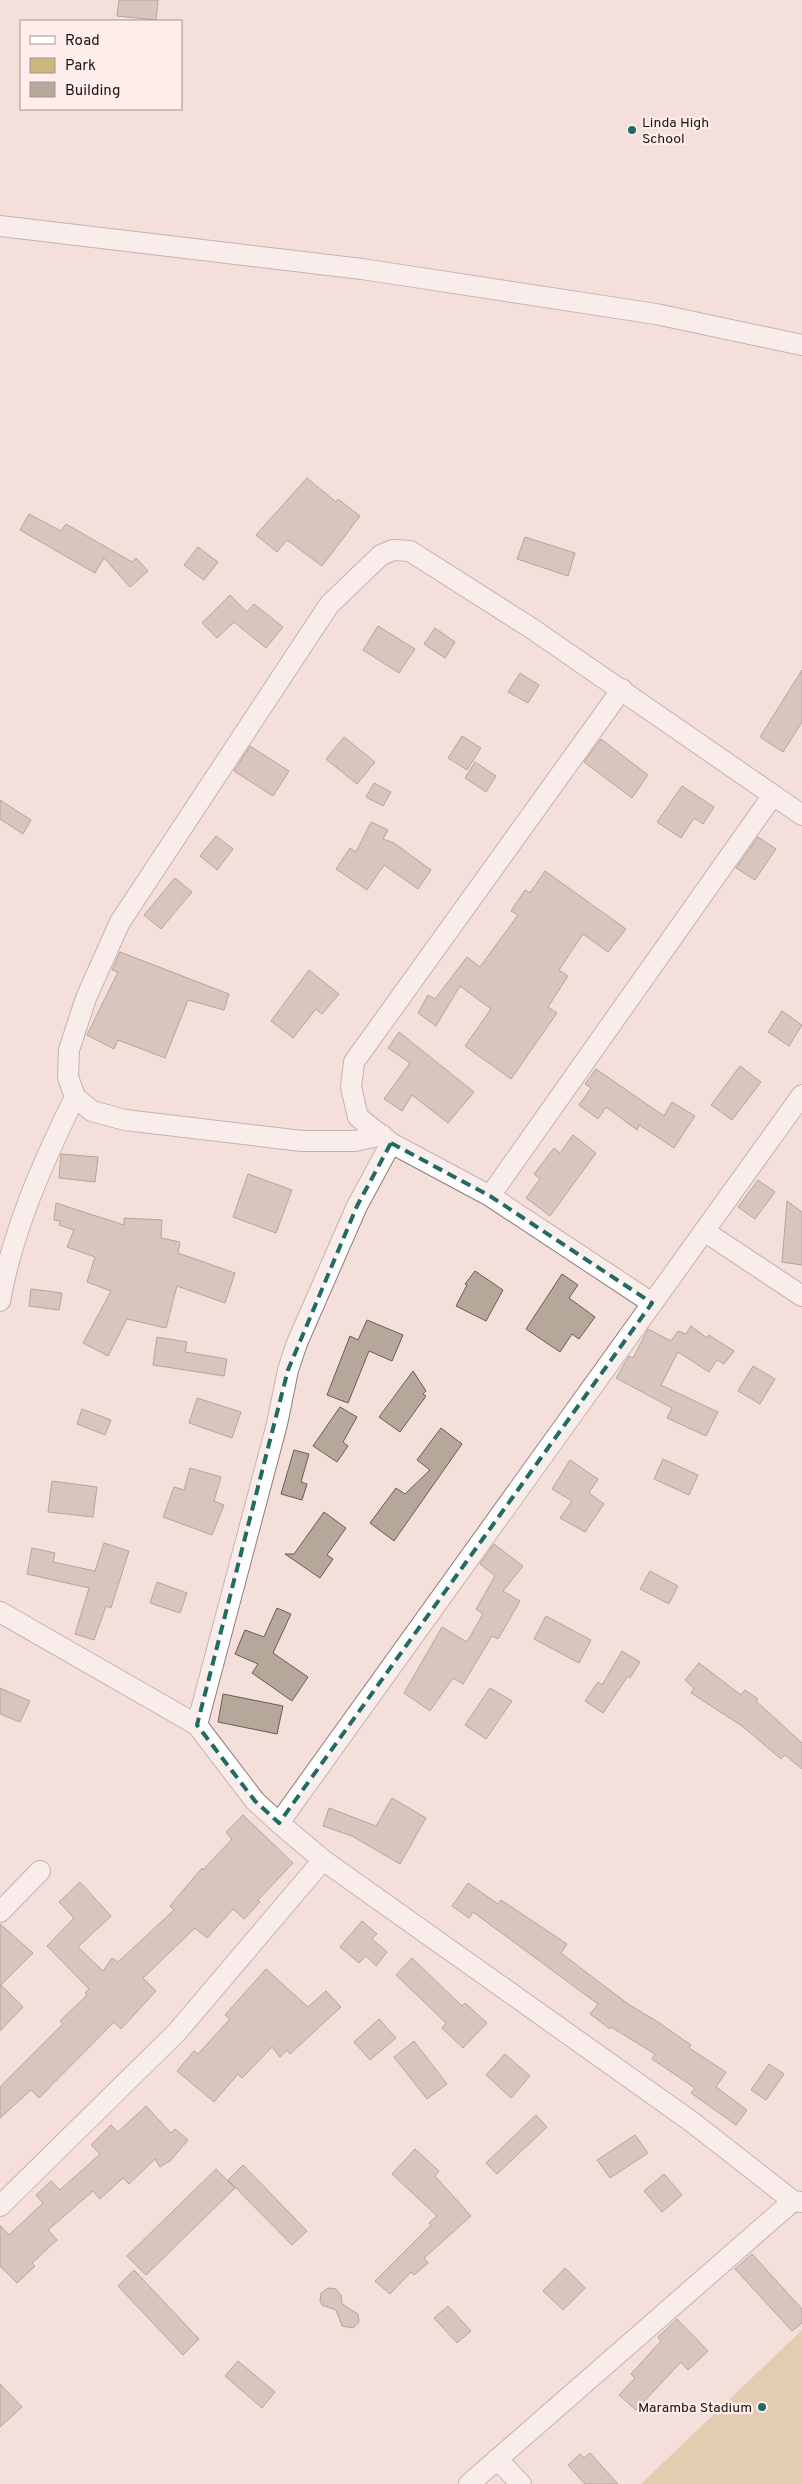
<svg xmlns="http://www.w3.org/2000/svg" width="802" height="2484" font-family="Overpass,sans-serif">
  <style>
    .green { fill: #ccb87c }
    .building { fill: #b6a79b; stroke: #6a5d52 }
    .lines { fill: none; stroke-linecap: round; stroke-linejoin: round }
    .street-casing { stroke: #8f7d79; stroke-width: 22 }
    .street { stroke: #fff; stroke-width: 20 }
    .marked { fill: none; stroke: #226b62; stroke-width: 4; stroke-dasharray: 10 6; stroke-linejoin: round }
    .poi-dot { fill: #226b62; stroke: #feedea; stroke-width: 2 }
    .labels { text-anchor: middle; stroke-width: 4.5; stroke-linejoin: round; paint-order: stroke }
    .poi-label { font-size: 14px; fill: #1a1311; stroke: #feedea; text-anchor: start }
  </style>
  <rect width="100%" height="100%" fill="#f4dfda"/>
  <!-- green -->
  <path class="green" d="M 802,2330 L 802,2484 L 641,2484 Z"/>
  <!-- building -->
  <path class="building" d="M 119,0 L 158,0 L 156,20 L 117,16 Z
    M 307,478 L 336,502 L 338,499 L 360,516 L 322,566 L 287,540 L 277,552 L 256,535 Z
    M 29,514 L 61,531 L 66,524 L 132,562 L 136,558 L 148,571 L 130,587 L 104,558 L 95,573 L 20,530 Z
    M 525,537 L 575,553 L 568,576 L 517,559 Z
    M 198,547 L 218,562 L 204,580 L 184,565 Z
    M 230,595 L 247,612 L 254,604 L 283,627 L 266,648 L 234,622 L 217,638 L 202,623 Z
    M 378,626 L 415,649 L 399,673 L 363,650 Z
    M 435,628 L 455,642 L 445,658 L 424,644 Z
    M 802,670 L 802,722 L 783,752 L 760,737 Z
    M 520,673 L 539,685 L 528,703 L 508,692 Z
    M 462,736 L 481,748 L 467,770 L 448,758 Z
    M 344,737 L 375,762 L 357,784 L 326,759 Z
    M 601,739 L 648,775 L 632,798 L 584,762 Z
    M 250,746 L 289,771 L 273,796 L 234,771 Z
    M 475,762 L 496,776 L 486,792 L 465,778 Z
    M 374,783 L 391,792 L 383,806 L 366,797 Z
    M 682,786 L 714,807 L 703,824 L 694,818 L 681,838 L 657,822 Z
    M 0,800 L 31,820 L 23,834 L 0,819 Z
    M 371,822 L 388,830 L 383,839 L 394,843 L 431,870 L 418,889 L 384,865 L 367,890 L 336,869 L 350,848 L 356,852 Z
    M 216,836 L 233,849 L 217,870 L 200,856 Z
    M 758,837 L 776,849 L 755,880 L 736,868 Z
    M 545,871 L 626,929 L 608,952 L 583,934 L 559,970 L 568,976 L 548,1007 L 557,1013 L 511,1079 L 465,1046 L 491,1009 L 460,986 L 436,1026 L 418,1013 L 428,995 L 435,999 L 467,957 L 480,967 L 518,915 L 511,911 L 525,890 L 530,893 Z
    M 175,878 L 192,892 L 161,929 L 144,915 Z
    M 120,952 L 229,994 L 224,1010 L 188,1000 L 165,1058 L 118,1040 L 114,1049 L 87,1035 L 118,972 L 112,970 Z
    M 309,970 L 339,994 L 322,1014 L 316,1009 L 293,1038 L 271,1021 Z
    M 782,1011 L 802,1025 L 789,1046 L 768,1032 Z
    M 399,1032 L 474,1092 L 448,1123 L 412,1095 L 402,1111 L 384,1099 L 410,1063 L 388,1048 Z
    M 740,1066 L 761,1082 L 732,1120 L 711,1105 Z
    M 596,1069 L 664,1116 L 672,1102 L 695,1116 L 674,1148 L 639,1125 L 637,1130 L 606,1107 L 598,1119 L 579,1105 L 591,1088 L 585,1084 Z
    M 573,1135 L 596,1153 L 550,1216 L 526,1198 L 540,1179 L 534,1174 L 554,1148 L 560,1153 Z
    M 61,1154 L 98,1157 L 95,1182 L 59,1178 Z
    M 248,1174 L 292,1190 L 276,1233 L 233,1217 Z
    M 758,1180 L 775,1192 L 755,1219 L 738,1207 Z
    M 787,1201 L 802,1212 L 802,1265 L 782,1262 Z
    M 56,1203 L 124,1225 L 124,1218 L 162,1220 L 161,1238 L 180,1242 L 178,1253 L 235,1273 L 225,1303 L 177,1286 L 166,1328 L 127,1319 L 108,1356 L 83,1343 L 111,1291 L 87,1282 L 95,1257 L 67,1247 L 74,1230 L 59,1225 L 60,1221 L 54,1220 Z
    M 475,1271 L 503,1290 L 486,1321 L 456,1306 L 467,1285 L 465,1284 Z
    M 562,1274 L 578,1285 L 569,1298 L 595,1317 L 579,1339 L 572,1334 L 560,1352 L 526,1329 Z
    M 31,1289 L 62,1293 L 59,1310 L 29,1306 Z
    M 367,1320 L 403,1335 L 392,1361 L 369,1351 L 348,1403 L 327,1395 L 350,1336 L 358,1340 Z
    M 691,1326 L 707,1338 L 709,1335 L 734,1351 L 724,1364 L 717,1360 L 709,1372 L 678,1352 L 661,1385 L 718,1412 L 706,1436 L 667,1418 L 672,1408 L 616,1378 L 629,1356 L 633,1358 L 648,1329 L 671,1341 L 678,1331 L 686,1334 Z
    M 157,1337 L 187,1342 L 185,1352 L 227,1359 L 224,1376 L 153,1365 Z
    M 753,1366 L 775,1379 L 760,1404 L 738,1391 Z
    M 413,1371 L 426,1391 L 423,1394 L 426,1396 L 400,1432 L 379,1417 Z
    M 197,1398 L 241,1412 L 232,1438 L 189,1423 Z
    M 340,1407 L 357,1417 L 343,1442 L 348,1446 L 337,1462 L 313,1446 Z
    M 82,1409 L 111,1420 L 105,1435 L 77,1424 Z
    M 441,1428 L 462,1444 L 394,1541 L 370,1523 L 396,1488 L 405,1494 L 430,1470 L 417,1460 Z
    M 294,1450 L 309,1454 L 301,1482 L 307,1484 L 302,1500 L 281,1494 Z
    M 663,1459 L 698,1475 L 689,1495 L 654,1479 Z
    M 570,1460 L 598,1479 L 589,1493 L 604,1504 L 585,1532 L 560,1518 L 572,1501 L 552,1489 Z
    M 190,1468 L 221,1477 L 214,1501 L 224,1505 L 212,1535 L 163,1517 L 174,1487 L 184,1490 Z
    M 52,1481 L 97,1487 L 93,1517 L 48,1512 Z
    M 324,1512 L 346,1528 L 327,1555 L 333,1559 L 320,1578 L 285,1554 L 294,1554 Z
    M 104,1543 L 129,1551 L 111,1608 L 106,1606 L 94,1640 L 75,1634 L 89,1588 L 27,1574 L 32,1548 L 55,1553 L 53,1562 L 95,1571 Z
    M 494,1544 L 523,1566 L 503,1591 L 520,1601 L 498,1639 L 492,1636 L 463,1684 L 453,1678 L 430,1711 L 404,1693 L 442,1627 L 467,1642 L 483,1614 L 476,1609 L 495,1576 L 480,1564 Z
    M 650,1571 L 678,1586 L 669,1604 L 640,1589 Z
    M 157,1582 L 187,1593 L 180,1613 L 150,1603 Z
    M 277,1608 L 291,1614 L 273,1653 L 308,1677 L 292,1701 L 252,1673 L 258,1664 L 235,1654 L 245,1630 L 264,1637 Z
    M 546,1616 L 591,1640 L 579,1663 L 534,1639 Z
    M 622,1651 L 640,1662 L 630,1678 L 628,1676 L 603,1713 L 585,1701 L 598,1682 L 602,1685 Z
    M 699,1663 L 741,1695 L 745,1690 L 758,1699 L 756,1701 L 802,1743 L 802,1769 L 785,1755 L 781,1759 L 742,1726 L 691,1693 L 694,1688 L 685,1680 Z
    M 0,1688 L 30,1701 L 20,1722 L 0,1714 Z
    M 490,1688 L 512,1701 L 486,1739 L 465,1725 Z
    M 223,1694 L 283,1706 L 277,1734 L 218,1722 Z
    M 392,1798 L 426,1818 L 400,1864 L 352,1836 L 323,1826 L 329,1808 L 376,1826 Z
    M 243,1815 L 293,1863 L 258,1900 L 260,1902 L 244,1919 L 233,1909 L 207,1938 L 195,1928 L 143,1978 L 156,1991 L 121,2029 L 114,2022 L 39,2098 L 31,2090 L 0,2118 L 0,2087 L 63,2024 L 60,2021 L 87,1995 L 85,1993 L 89,1989 L 47,1946 L 74,1918 L 59,1902 L 80,1882 L 111,1916 L 78,1947 L 103,1971 L 112,1958 L 118,1962 L 174,1910 L 170,1906 L 202,1868 L 203,1870 L 232,1839 L 226,1832 Z
    M 468,1883 L 498,1904 L 501,1900 L 567,1944 L 561,1953 L 628,2004 L 658,2022 L 691,2045 L 689,2048 L 726,2072 L 716,2087 L 747,2110 L 736,2125 L 691,2093 L 695,2088 L 652,2059 L 655,2054 L 611,2027 L 610,2029 L 590,2014 L 598,2004 L 473,1912 L 469,1918 L 452,1906 Z
    M 362,1921 L 377,1934 L 372,1939 L 387,1952 L 376,1966 L 366,1956 L 359,1963 L 340,1947 Z
    M 0,1924 L 33,1953 L 1,1985 L 23,2007 L 0,2031 Z
    M 412,1958 L 462,2006 L 465,2003 L 487,2023 L 463,2048 L 442,2028 L 446,2023 L 396,1975 Z
    M 266,1969 L 308,2007 L 326,1991 L 341,2007 L 290,2054 L 287,2050 L 280,2057 L 272,2047 L 242,2078 L 238,2074 L 214,2102 L 177,2071 L 194,2051 L 198,2054 L 230,2019 L 225,2015 Z
    M 379,2019 L 396,2038 L 370,2060 L 354,2042 Z
    M 414,2041 L 447,2084 L 427,2099 L 394,2057 Z
    M 505,2054 L 530,2076 L 511,2098 L 486,2075 Z
    M 769,2064 L 784,2074 L 766,2100 L 751,2090 Z
    M 146,2106 L 171,2133 L 175,2129 L 188,2140 L 170,2161 L 160,2167 L 155,2159 L 129,2184 L 123,2178 L 100,2199 L 93,2191 L 48,2230 L 57,2240 L 32,2263 L 35,2266 L 17,2283 L 0,2266 L 0,2225 L 9,2235 L 43,2203 L 36,2195 L 51,2181 L 60,2190 L 100,2154 L 91,2145 L 111,2125 L 118,2132 Z
    M 536,2115 L 547,2127 L 497,2174 L 486,2163 Z
    M 635,2135 L 648,2153 L 610,2178 L 597,2160 Z
    M 415,2149 L 439,2171 L 435,2176 L 471,2216 L 424,2258 L 428,2263 L 414,2275 L 411,2272 L 390,2294 L 375,2281 L 431,2225 L 429,2223 L 437,2216 L 392,2174 Z
    M 243,2165 L 307,2231 L 292,2245 L 228,2180 Z
    M 216,2169 L 235,2188 L 146,2275 L 127,2256 Z
    M 664,2174 L 682,2195 L 662,2212 L 644,2191 Z
    M 752,2254 L 802,2309 L 802,2323 L 792,2331 L 735,2269 Z
    M 565,2268 L 585,2288 L 563,2310 L 543,2291 Z
    M 134,2270 L 199,2339 L 183,2355 L 118,2286 Z
    M 328,2288 L 336,2289 L 341,2295 L 342,2304 L 358,2314 L 359,2322 L 353,2328 L 342,2326 L 336,2310 L 322,2305 L 320,2301 L 321,2293 Z
    M 448,2306 L 471,2331 L 457,2343 L 434,2318 Z
    M 677,2319 L 708,2351 L 688,2370 L 681,2362 L 636,2410 L 619,2395 L 635,2378 L 631,2374 L 661,2341 L 658,2337 Z
    M 238,2361 L 275,2392 L 262,2408 L 225,2376 Z
    M 0,2384 L 22,2407 L 0,2427 Z
    M 590,2453 L 618,2484 L 585,2484 L 568,2465 L 580,2454 L 584,2458 Z"/>
  <g class="lines">
    <defs>
      <path id="street" d="M 0,226 L 362,269 L 656,314 L 802,345
        M 622,689 L 354,1062 L 351,1087 L 358,1117 L 391,1143 L 490,1196 L 652,1303
        M 802,1095 L 279,1823 L 323,1860 L 692,2122 L 793,2201 L 802,2202
        M 75,1097 L 92,1111 L 125,1120 L 302,1141 L 355,1141 L 382,1135
        M 490,1196 L 773,795
        M 704,1231 L 802,1296
        M 0,1301 C 13,1229 43,1162 75,1097 L 68,1077 L 69,1050 L 86,998 L 120,922 L 329,605 L 381,555 L 393,550 L 410,551 L 531,628 L 802,815
        M 0,1612 L 197,1725 L 255,1801 L 279,1823
        M 197,1725 L 277,1424 L 288,1370 L 297,1343 L 357,1206 L 391,1143
        M 0,1912 L 40,1871
        M 0,2206 L 177,2032 L 323,1860
        M 497,2459 L 521,2484
        M 469,2484 L 793,2201"/>
    </defs>
    <!-- street casing -->
    <use href="#street" class="street-casing"/>
    <!-- street -->
    <use href="#street" class="street"/>
  </g>
  <!-- marked area -->
  <path d="M0 0H802V2484H0ZM 391,1143 L 490,1196 L 652,1303 L 279,1823 L 255,1801 L 197,1725 L 288,1370 L 357,1206 Z" fill="#f4dfda" fill-opacity=".55" fill-rule="evenodd"/>
  <path class="marked" d="M 391,1143 L 490,1196 L 652,1303 L 279,1823 L 255,1801 L 197,1725 L 288,1370 L 357,1206 Z"/>
  <!-- markers -->
  <g class="poi-dot">
    <circle cx="632" cy="130" r="5"/>
    <circle cx="762" cy="2407" r="5"/>
  </g>
  <g class="labels">
    <!-- poi labels -->
    <g class="poi-label">
      <text x="642" y="127">Linda High<tspan x="642" dy="16">School</tspan></text>
      <text x="752" y="2412" text-anchor="end">Maramba Stadium</text>
    </g>
  </g>
  <!-- legend -->
  <rect x="20" y="20" width="162" height="90" fill="#feedea" stroke="#a39693"/>
  <rect x="30" y="36" width="25" height="8" fill="#ffffff" stroke="#a39693"/>
  <text x="65" y="45" font-size="15" fill="#1a1311">Road</text>
  <rect x="30" y="58" width="25" height="15" fill="#ccb87c" stroke="#a39693"/>
  <text x="65" y="70" font-size="15" fill="#1a1311">Park</text>
  <rect x="30" y="82" width="25" height="15" fill="#b6a79b" stroke="#a39693"/>
  <text x="65" y="95" font-size="15" fill="#1a1311">Building</text>
</svg>
